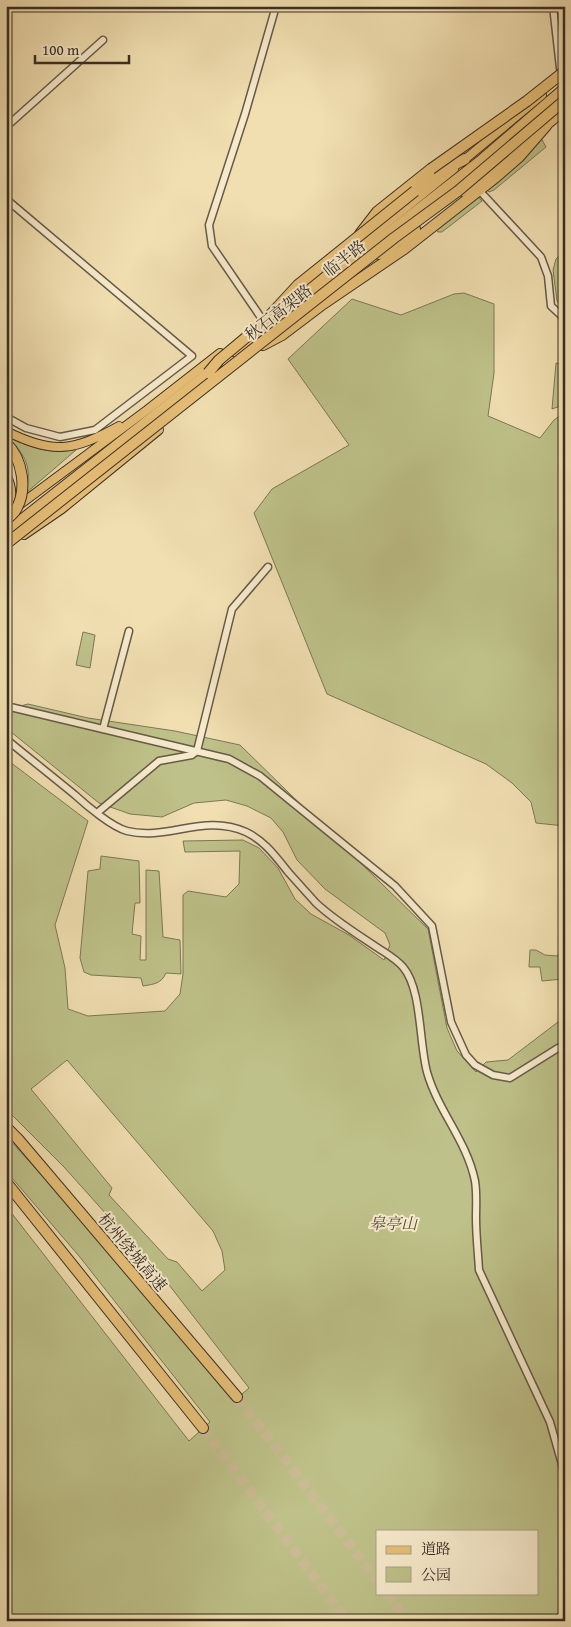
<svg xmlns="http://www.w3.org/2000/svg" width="571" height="1627" font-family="'Gentium Book Plus','Noto Serif SC',serif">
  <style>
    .green { fill: #bec189; stroke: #7b7857; fill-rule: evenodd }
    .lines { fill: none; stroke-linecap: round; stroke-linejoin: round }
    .highway-tunnel { stroke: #ccbc95; stroke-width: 10; stroke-dasharray: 10 5; stroke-linecap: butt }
    .minor-casing { stroke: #665a48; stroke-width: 9 }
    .major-casing { stroke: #382e25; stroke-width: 10 }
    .highway-casing { stroke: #382e25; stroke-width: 12 }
    .minor { stroke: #f6eacc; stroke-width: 6 }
    .major { stroke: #e8c078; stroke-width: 8 }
    .highway { stroke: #e8c078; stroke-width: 10 }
    .highway-bridge-casing { stroke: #382e25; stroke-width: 12; stroke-linecap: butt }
    .highway-bridge { stroke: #e8c078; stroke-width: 10 }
    .labels { text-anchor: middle; stroke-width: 4; stroke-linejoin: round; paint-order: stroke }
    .street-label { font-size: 16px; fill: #382e25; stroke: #f6eacc }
    .park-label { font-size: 16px; font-style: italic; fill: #534b39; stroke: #f6eacc }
  </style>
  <rect width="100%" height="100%" fill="#f1dfb1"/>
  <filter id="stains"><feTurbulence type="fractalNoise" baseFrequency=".004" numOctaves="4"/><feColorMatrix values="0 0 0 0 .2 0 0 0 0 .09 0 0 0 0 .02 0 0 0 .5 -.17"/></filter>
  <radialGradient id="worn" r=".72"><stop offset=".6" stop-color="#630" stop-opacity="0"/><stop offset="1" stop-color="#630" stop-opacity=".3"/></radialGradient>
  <!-- green -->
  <path class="green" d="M 541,138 L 546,147 L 494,190 L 489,192 L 485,188 Z
    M 474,192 L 482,201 L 442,232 L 438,232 L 434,228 Z
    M 565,250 L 565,311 L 557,301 L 553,270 L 556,259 Z
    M 464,293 L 494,304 L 494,373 L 488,416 L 540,438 L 554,420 L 565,412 L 565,863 L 560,860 L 565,826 L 536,823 L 531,802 L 512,783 L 486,764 L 327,694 L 254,513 L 272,489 L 349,445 L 288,359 L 352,299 L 401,315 L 454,294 Z
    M 556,363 L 562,364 L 565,369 L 563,405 L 552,409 Z
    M 8,437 C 34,448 48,454 76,450 L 26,493 C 32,467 26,456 8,437 Z
    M 83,632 L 95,635 L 90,668 L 76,665 Z
    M 28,704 L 88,718 L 175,731 L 240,745 L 428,929 L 447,1028 L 457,1051 L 476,1072 L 486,1062 L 508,1060 L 558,1022 L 565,1019 L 565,1621 L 6,1621 L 6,1206 L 189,1441 L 210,1422 L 79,1256 L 6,1171 L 6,1136 L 86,1223 L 235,1400 L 249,1388 L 166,1281 L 64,1167 L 6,1109 L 6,759 L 88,821 L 55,925 L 65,968 L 68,1009 L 88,1016 L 165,1011 L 180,994 L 183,974 L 183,895 L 188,891 L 226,897 L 239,884 L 240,851 L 185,852 L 183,841 L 243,840 L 259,848 L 278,868 L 295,899 L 311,914 L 349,935 L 384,960 L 390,945 L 385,933 L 325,889 L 297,860 L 283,832 L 271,818 L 247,806 L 226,800 L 194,803 L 162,817 L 130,814 L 99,803 L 6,728 L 6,710 ZM 67,1060 L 213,1231 L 222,1251 L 225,1270 L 202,1291 L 177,1262 L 168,1259 L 109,1195 L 112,1188 L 31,1089 ZM 377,1531 L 537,1531 L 537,1593 L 377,1593 Z
    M 101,856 L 139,861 L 140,903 L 135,903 L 132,934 L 141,936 L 140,960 L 146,960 L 146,870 L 159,871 L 163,937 L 180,940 L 181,974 L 166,973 C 161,984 154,984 143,986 L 141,978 L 91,975 L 84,972 L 80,958 L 88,871 L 100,869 Z
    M 565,948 L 565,990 L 563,979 L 542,981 L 540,967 L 529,967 L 530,950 L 536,950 L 545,955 L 557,956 Z"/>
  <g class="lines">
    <!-- highway-tunnel -->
    <path class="highway-tunnel" d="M 237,1397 L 377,1580
      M 203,1428 L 347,1621
      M 387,1593 L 408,1621"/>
    <defs>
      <path id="minor" d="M 553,6 L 561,77
        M 6,127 L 103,40
        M 477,188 L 541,257 L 548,276 L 551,306 L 565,319
        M 6,199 L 192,356 L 95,430 L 60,437 L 26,428 L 6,417
        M 262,319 L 212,246 L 209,225 L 245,114 L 276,6
        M 6,706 L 229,759 L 260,776 L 395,886 L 432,926 L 451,1022 L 466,1055 L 475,1065 L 493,1075 L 510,1078 L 558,1048 L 565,1047
        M 103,729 L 129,631
        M 6,739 C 29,758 52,776 75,795 C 87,806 112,827 127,831 C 168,841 204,813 246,832 C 265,841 276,857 289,873 C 298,883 307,893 316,903 C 334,920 357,934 378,948 C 387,954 396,959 403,967 C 422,989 419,1043 427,1072 C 438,1111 467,1141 475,1181 C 477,1193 476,1206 476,1218 C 476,1235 478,1252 479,1270 L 550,1422 L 565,1475
        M 97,813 L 159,761 L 192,755 L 197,751 L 232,609 L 268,567"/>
      <path id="major" d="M 543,129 L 565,110
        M 463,161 L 542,95
        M 463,192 L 474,185 L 529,141
        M 346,256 L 454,169
        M 290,298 L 331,268
        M 6,431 C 53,455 74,451 119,426
        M 6,475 C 14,489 12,500 6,514
        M 18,506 L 147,410 L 220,353
        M 24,535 L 62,509 L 159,430"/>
      <path id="highway" d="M 415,191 L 437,174 L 465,159
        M 360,234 L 377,212 L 431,169
        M 379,254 L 415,229
        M 327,271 L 348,249
        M 263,345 L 282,335 L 323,304 L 404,249 L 496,177 L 519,157 L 546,126
        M 236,352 L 479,162 L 565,88
        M 6,532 L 215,368
        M 6,1127 L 18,1139 L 237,1397
        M 6,1182 L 203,1428"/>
    </defs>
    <!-- minor casing -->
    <use href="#minor" class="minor-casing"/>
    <!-- major casing -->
    <use href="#major" class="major-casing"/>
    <!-- highway casing -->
    <use href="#highway" class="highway-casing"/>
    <!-- minor -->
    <use href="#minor" class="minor"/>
    <!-- major -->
    <use href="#major" class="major"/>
    <!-- highway -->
    <use href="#highway" class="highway"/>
    <defs>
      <path id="highway-bridge" d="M 431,169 L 527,101 L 565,71
        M 208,373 L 219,360 L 261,325 L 298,285 L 415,191
        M 6,443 C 23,459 28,491 15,511 C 13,514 9,517 6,520
        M 6,544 L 394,238 L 458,191 L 565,100"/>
    </defs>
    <!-- highway-bridge casing -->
    <use href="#highway-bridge" class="highway-bridge-casing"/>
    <!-- highway-bridge -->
    <use href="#highway-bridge" class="highway-bridge"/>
  </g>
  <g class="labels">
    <!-- street labels -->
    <g class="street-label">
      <text transform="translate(344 258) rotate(-38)" y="6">临半路</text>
      <text transform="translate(278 312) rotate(-38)" y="6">秋石高架路</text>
      <text transform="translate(133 1252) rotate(50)" y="6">杭州绕城高速</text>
    </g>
    <!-- park labels -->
    <g class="park-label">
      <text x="393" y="1229">皋亭山</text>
    </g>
  </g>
  <!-- margin -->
  <rect width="571" height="1627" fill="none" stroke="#f1dfb1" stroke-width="25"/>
  <rect x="8" y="8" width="556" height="1612" fill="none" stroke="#382e25" stroke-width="2.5"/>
  <rect x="12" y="12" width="546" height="1602" fill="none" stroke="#382e25"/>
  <!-- legend -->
  <rect x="376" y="1530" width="162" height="65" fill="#f6eacc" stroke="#aa9f89"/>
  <rect x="386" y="1546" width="25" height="8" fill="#e8c078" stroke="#aa9f89"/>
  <text x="421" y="1554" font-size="15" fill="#382e25">道路</text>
  <rect x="386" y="1567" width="25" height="15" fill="#bec189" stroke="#aa9f89"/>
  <text x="421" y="1580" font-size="15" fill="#382e25">公园</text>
  <!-- scale -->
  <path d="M35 55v8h94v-8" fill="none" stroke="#382e25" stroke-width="2.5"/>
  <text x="42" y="55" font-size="15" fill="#382e25" stroke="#f6eacc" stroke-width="4" paint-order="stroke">100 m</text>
  <rect width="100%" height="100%" filter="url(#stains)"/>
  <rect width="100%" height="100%" fill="url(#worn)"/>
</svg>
